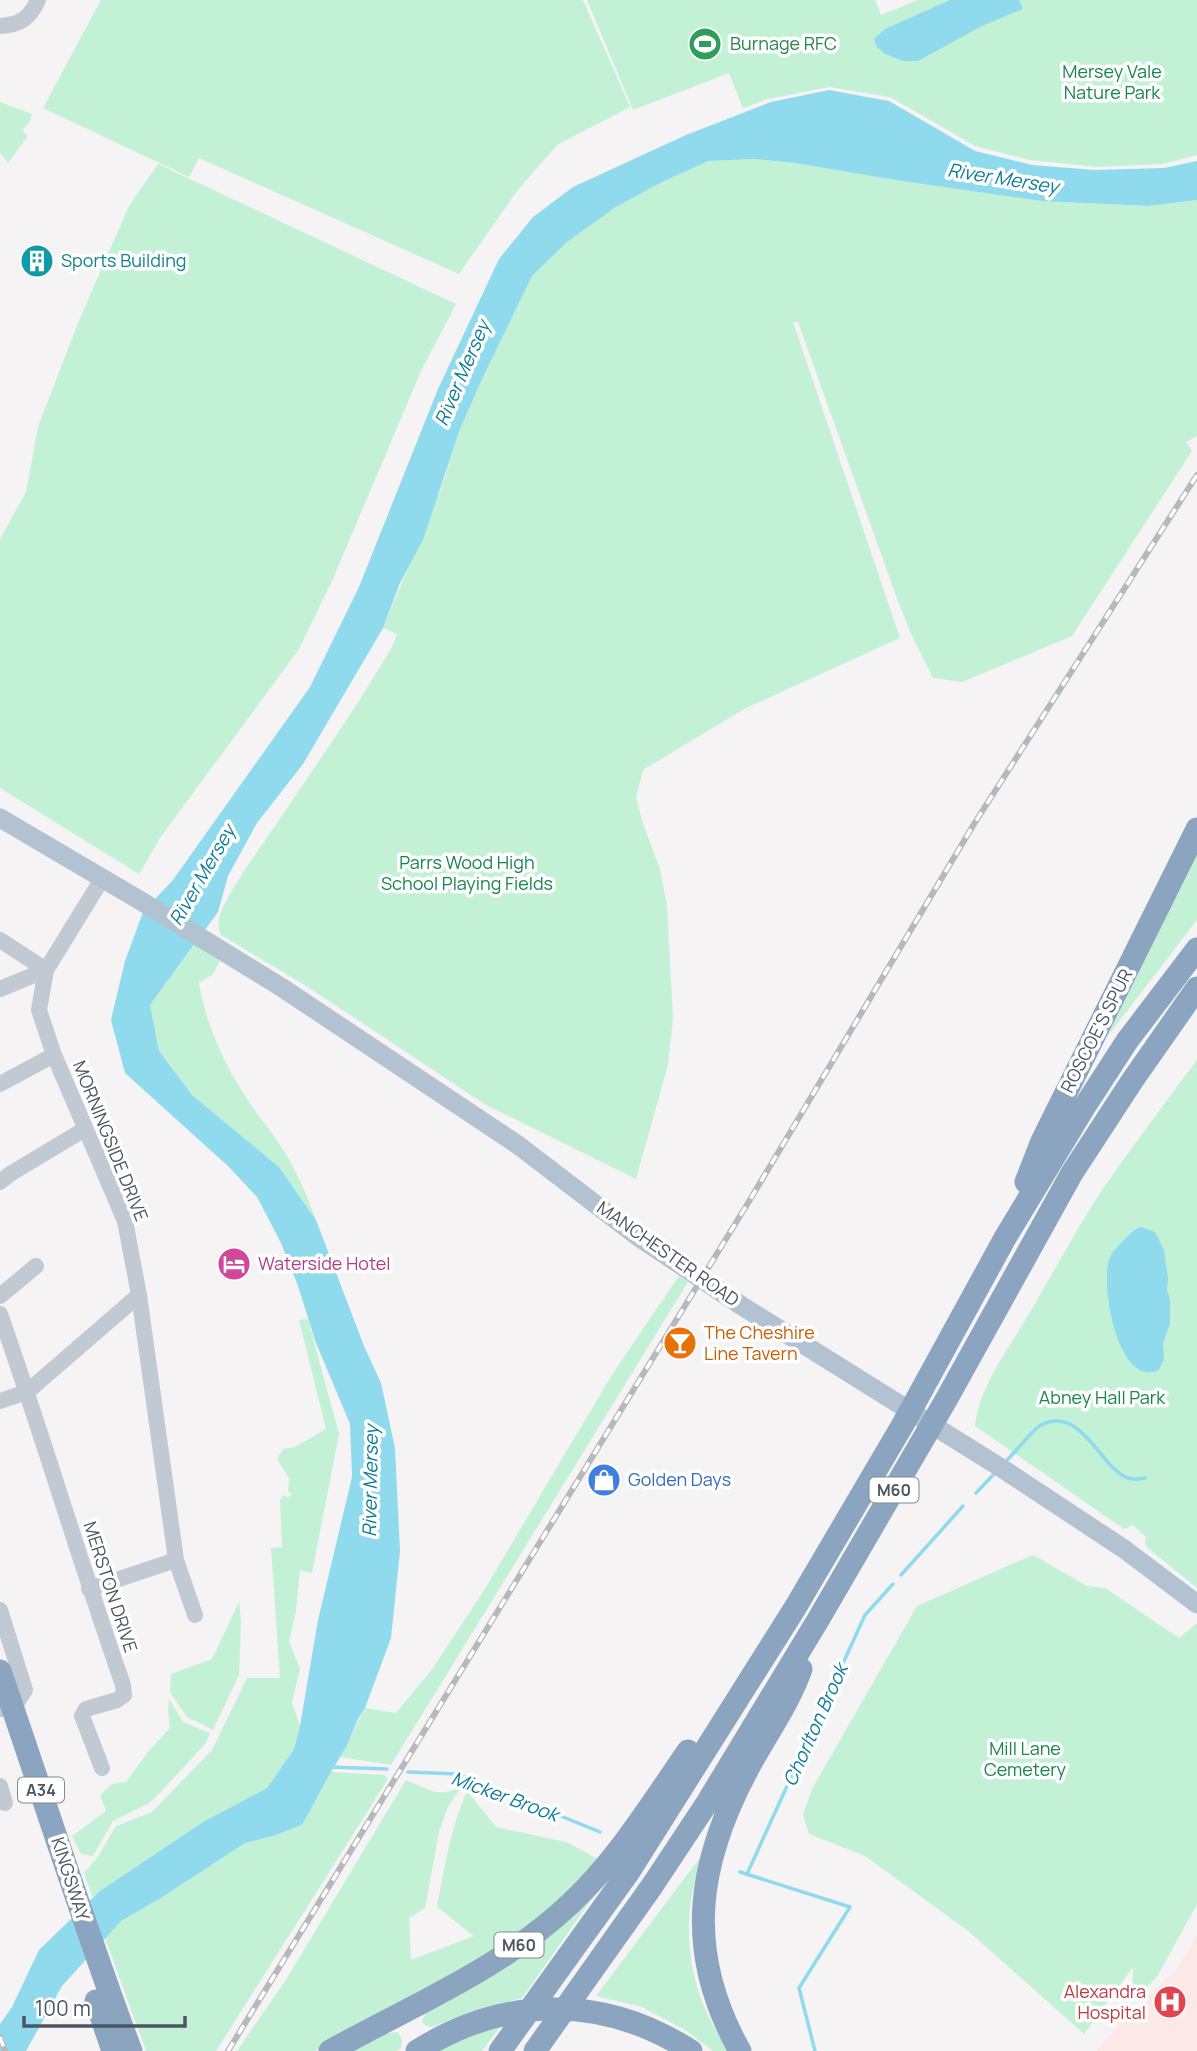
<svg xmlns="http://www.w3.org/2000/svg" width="1197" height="2051" font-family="Manrope,sans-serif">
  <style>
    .medical { fill: #fce8e6 }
    .green { fill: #c3f1d5 }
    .water { fill: #90daee }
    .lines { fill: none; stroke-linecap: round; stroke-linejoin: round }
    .stream { stroke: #90daee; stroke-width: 3.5 }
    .minor { stroke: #c1cad2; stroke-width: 16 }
    .major { stroke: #b3c2d1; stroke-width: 19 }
    .highway { stroke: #8ba5c1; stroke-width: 23 }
    .rail-casing { stroke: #b5b8bd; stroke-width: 6 }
    .rail { stroke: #fff; stroke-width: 3.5; stroke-dasharray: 10; stroke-linecap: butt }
    .labels { text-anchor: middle; stroke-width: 7; stroke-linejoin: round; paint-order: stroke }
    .shield { fill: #fff; stroke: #808990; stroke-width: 2 }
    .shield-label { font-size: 16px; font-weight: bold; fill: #4a5661 }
    .leisure-label { font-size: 18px; fill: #27864d; stroke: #fff; text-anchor: start }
    .park-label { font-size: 18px; fill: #17864f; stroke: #fff }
    .culture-label { font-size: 18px; fill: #0d838f; stroke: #fff; text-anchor: start }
    .street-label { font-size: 18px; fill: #4a5661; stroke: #fff }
    .hotel-label { font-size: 18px; fill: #b23c85; stroke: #fff; text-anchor: start }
    .food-label { font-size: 18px; fill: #c56008; stroke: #fff; text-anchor: start }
    .shop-label { font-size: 18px; fill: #366cbe; stroke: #fff; text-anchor: start }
    .health-label { font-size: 18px; fill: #be3a42; stroke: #fff; text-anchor: end }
    .water-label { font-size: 19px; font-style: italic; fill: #0c7c9b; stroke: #fff }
  </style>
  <rect width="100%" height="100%" fill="#f5f3f3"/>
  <!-- medical -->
  <path class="medical" d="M 1197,1935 L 1197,2051 L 1097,2051 L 1116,2027 L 1176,1970 Z"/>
  <!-- green -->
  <path class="green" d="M 101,0 L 583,0 L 630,107 L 557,145 L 517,191 L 459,274 L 199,158 L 189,177 L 43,108 Z
    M 587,0 L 875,0 L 881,15 L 918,0 L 1197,0 L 1197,155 L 1163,164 L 1097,167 L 1030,160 L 975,146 L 890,97 L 829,87 L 768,99 L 743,108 L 729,73 L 633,110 Z
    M 0,102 L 32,114 L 30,121 L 22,131 L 28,136 L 8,163 L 0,153 Z
    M 754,159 L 795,163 L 1041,201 L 1148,206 L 1197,200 L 1197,436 L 1186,442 L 1192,451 L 1072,636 L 962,682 L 933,678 L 911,634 L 895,593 L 798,322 L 793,322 L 900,638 L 744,709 L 643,770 L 636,797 L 642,821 L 660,869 L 667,906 L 673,1019 L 668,1065 L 636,1179 L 486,1105 L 308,987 L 221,935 C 216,926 219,914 224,905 C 239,876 259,850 277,823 C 316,765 357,707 392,647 L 397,634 L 383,628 L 442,486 L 460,429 L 484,375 L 532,276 L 567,242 L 616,207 L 660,183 L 707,161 Z
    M 158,164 L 456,304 L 421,371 L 332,581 L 299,649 L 160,838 L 139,874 L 0,788 L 0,539 L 26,492 L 38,427 L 78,323 L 129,206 Z
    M 1197,843 L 1197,920 L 1107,1037 Z
    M 197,942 L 222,957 L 213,974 L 199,983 C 206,1025 225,1066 249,1102 C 258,1116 269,1128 278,1142 C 294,1165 306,1193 316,1220 L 279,1167 L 192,1095 L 159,1051 L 150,1005 Z
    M 1197,1060 L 1197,1588 L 1148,1548 L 1145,1544 L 1146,1537 L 1133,1525 L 1124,1529 L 975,1426 C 979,1390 1001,1360 1019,1330 C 1047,1285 1071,1238 1100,1193 C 1131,1148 1164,1104 1197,1060 Z
    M 679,1276 L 688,1282 L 391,1765 L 340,1757 L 365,1708 L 396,1713 L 430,1672 L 483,1592 L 613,1373 Z
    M 308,1319 L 339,1434 L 312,1573 L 300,1570 L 296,1611 L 289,1641 L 300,1669 L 292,1702 L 300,1726 L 294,1749 L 267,1788 L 203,1822 L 100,1891 L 93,1898 L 84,1873 L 97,1858 L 116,1826 L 152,1812 L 212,1750 L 247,1678 L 280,1678 L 271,1548 L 282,1547 L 280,1500 L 284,1495 L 288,1498 L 292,1494 L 288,1491 L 289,1478 L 277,1459 L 283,1449 L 295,1447 L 326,1429 L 299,1320 Z
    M 1033,1555 L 1087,1586 L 1105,1588 L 1179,1638 L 1197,1623 L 1197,1904 L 1157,1977 L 1132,2002 L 1133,1967 L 1084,2034 L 967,1930 L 865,1856 L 809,1834 L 803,1815 L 812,1789 L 917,1606 Z
    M 239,1602 L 241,1621 L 239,1675 L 213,1730 L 187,1717 L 170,1692 L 171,1674 L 212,1659 Z
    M 169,1699 L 183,1722 L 210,1733 L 206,1743 L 157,1796 L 149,1803 L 113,1821 L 93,1856 L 81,1854 L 72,1836 L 106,1811 L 100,1795 L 112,1784 L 126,1782 L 148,1752 L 170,1728 L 168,1709 Z
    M 331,1772 L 384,1775 L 388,1779 L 216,2051 L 146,2051 L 105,1938 L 121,1921 L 161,1898 L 245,1843 L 276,1835 L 302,1825 Z
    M 406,1780 C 428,1789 439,1799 462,1786 L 448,1807 L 439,1832 L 425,1908 L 409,1918 L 411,1960 L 474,1936 L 437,1907 C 444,1867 451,1828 467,1791 L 496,1827 L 566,1842 L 600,1860 L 524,1933 L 408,2001 L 315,2051 L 237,2051 L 287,1978 Z
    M 705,1851 C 702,1861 697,1871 695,1882 C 685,1916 688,1960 699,1993 C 706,2014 717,2033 728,2051 L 713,2051 L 685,2030 L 642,2007 L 596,1996 Z
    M 608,1876 L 522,1998 L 485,2007 L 432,2027 L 426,2026 L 422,2022 L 425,2014 Z
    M 504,2022 L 482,2051 L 428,2051 Z
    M 398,2032 L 402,2040 L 401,2048 L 397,2051 L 345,2051 L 381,2034 Z"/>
  <!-- water -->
  <path class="water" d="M 950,0 L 1019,0 L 1023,9 L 982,26 L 918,61 L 903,61 L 885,54 L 876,46 L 874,39 L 885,29 Z
    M 829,90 L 889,101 L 975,151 L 1032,165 L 1094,170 L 1164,168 L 1197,161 L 1197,200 L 1148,206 L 1041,201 L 890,179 L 795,163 L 754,159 L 708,161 L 660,183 L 616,207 L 567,242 L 532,276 L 484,375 L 460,429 L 423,540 L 400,583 L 383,628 L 303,764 L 257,823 L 228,876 L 218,912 L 150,1005 L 159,1051 L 192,1095 L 279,1167 L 316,1220 L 364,1346 L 381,1383 L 395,1448 L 400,1551 L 391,1638 L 365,1708 L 358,1719 L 346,1747 L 331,1772 L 302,1825 L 276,1835 L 245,1843 L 161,1898 L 121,1921 L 62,1986 L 26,2051 L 0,2051 L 0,2024 L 12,2007 L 39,1950 L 100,1891 L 203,1822 L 267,1788 L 294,1749 L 300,1726 L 318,1620 L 352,1477 L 350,1424 L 316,1343 L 297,1283 L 281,1243 L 257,1197 L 229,1167 L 125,1073 L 111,1020 L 125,961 L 143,912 L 173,880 L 310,687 L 359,587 L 438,389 L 499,259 L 533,217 L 573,187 L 686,135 L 771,102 Z
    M 1141,1227 L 1155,1232 L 1164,1250 L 1168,1278 L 1167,1290 L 1170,1300 L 1170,1324 L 1163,1343 L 1164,1359 L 1159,1370 C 1118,1390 1099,1282 1110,1257 C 1114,1249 1122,1243 1128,1236 C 1133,1231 1134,1229 1141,1227 Z"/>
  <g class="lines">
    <!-- stream -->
    <path class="stream" d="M 1007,1460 C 1015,1453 1034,1428 1041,1425 C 1081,1404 1101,1469 1128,1478 C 1134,1480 1139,1479 1145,1478
      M 976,1493 L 994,1474
      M 901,1575 L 963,1506
      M 329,1767 L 387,1769
      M 408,1772 L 457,1774 L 600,1832
      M 740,1872 L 850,1907 L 799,1988 L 815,2051
      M 747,1874 L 865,1615 L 893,1584"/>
    <!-- minor -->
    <path class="minor" d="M 0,26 C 20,25 30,18 38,0
      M 102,879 L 46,970 L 39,1010 L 54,1055 L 125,1221 L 139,1295 L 176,1560 L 195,1615
      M 0,940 L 46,970
      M 0,989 L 46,970
      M 0,1084 L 54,1055
      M 0,1182 L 10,1174 L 85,1129
      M 0,1296 L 36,1266
      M 0,1314 C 43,1437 80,1562 123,1685 L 124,1695 L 117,1700 L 86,1709 L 82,1716 L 102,1768
      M 0,1401 L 27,1392 L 139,1295
      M 89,1589 L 176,1560
      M 0,1610 L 25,1690 L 17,1702 L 0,1709
      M 0,1786 L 5,1803"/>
    <!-- major -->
    <path class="major" d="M 0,818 L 141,901 L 281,987 L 518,1145 L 637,1236 L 742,1306 L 1006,1471 L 1124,1549 L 1197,1604"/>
    <!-- highway -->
    <path class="highway" d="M 1026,1182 L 1042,1141 L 1197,829
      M 0,1671 C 44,1798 84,1926 131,2051
      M 96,2001 L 113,2051
      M 330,2051 C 411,2006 503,1968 571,1903 C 617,1860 652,1803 688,1751
      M 417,2051 C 505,1996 602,1994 691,2051
      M 500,2051 L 628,1873 L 795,1608 L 902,1426 L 1005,1238 L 1083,1109 L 1127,1041 L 1197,949
      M 535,2051 L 652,1886 L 707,1803 L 818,1620 L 946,1400 L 1072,1173 L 1132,1081 L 1197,988
      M 740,2051 C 683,1950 697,1861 751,1763 C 768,1732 789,1703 801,1669"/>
    <defs>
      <path id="rail" d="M 0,2037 L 5,2051
        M 228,2051 L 748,1203 L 974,824 L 1197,475"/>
    </defs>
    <!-- rail casing -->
    <use href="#rail" class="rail-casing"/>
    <!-- rail -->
    <use href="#rail" class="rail"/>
  </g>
  <!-- icons -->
  <defs>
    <symbol id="stadium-disc" viewBox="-11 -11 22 22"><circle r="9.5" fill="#2e9e5b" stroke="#fff"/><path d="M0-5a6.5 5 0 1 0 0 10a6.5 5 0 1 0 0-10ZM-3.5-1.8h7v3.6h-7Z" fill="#fff"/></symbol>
    <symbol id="building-disc" viewBox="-11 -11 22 22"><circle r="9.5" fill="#0f9aa8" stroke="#fff"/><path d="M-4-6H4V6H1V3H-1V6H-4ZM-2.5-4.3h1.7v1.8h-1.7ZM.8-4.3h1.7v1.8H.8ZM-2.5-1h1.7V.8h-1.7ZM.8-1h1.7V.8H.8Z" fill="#fff"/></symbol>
    <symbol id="hotel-disc" viewBox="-11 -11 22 22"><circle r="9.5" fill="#d1479c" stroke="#fff"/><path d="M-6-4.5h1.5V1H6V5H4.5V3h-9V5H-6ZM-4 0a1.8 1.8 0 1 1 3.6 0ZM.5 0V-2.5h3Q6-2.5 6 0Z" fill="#fff"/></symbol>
    <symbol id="bar-disc" viewBox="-11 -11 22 22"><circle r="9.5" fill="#e8710a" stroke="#fff"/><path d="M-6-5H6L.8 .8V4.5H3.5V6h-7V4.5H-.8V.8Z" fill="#fff"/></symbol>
    <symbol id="shop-disc" viewBox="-11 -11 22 22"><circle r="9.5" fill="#3f7fe0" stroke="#fff"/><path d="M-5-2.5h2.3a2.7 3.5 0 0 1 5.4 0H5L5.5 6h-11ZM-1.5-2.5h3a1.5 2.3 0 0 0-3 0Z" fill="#fff"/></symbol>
    <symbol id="hospital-disc" viewBox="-11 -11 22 22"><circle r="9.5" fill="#e0444e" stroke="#fff"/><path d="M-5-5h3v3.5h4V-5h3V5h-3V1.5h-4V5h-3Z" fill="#fff"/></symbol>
  </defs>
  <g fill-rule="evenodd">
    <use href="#stadium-disc" x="686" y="25" width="38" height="38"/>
    <use href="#building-disc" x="18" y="242" width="38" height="38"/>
    <use href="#hotel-disc" x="215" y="1245" width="38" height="38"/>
    <use href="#bar-disc" x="661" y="1324" width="38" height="38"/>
    <use href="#shop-disc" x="585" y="1461" width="38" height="38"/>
    <use href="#hospital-disc" x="1151" y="1983" width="38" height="38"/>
  </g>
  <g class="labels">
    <!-- shield labels -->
    <g class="shield">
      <rect x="869.5" y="1477.5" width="49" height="25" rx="5"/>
      <rect x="18" y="1777.5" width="46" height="25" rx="5"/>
      <rect x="494.5" y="1932.5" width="49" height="25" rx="5"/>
    </g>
    <g class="shield-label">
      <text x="894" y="1496">M60</text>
      <text x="41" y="1796">A34</text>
      <text x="519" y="1951">M60</text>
    </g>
    <!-- leisure labels -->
    <g class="leisure-label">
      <text x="730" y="50">Burnage RFC</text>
    </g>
    <!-- park labels -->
    <g class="park-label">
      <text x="1112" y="78">Mersey Vale<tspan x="1112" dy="21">Nature Park</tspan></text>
      <text x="467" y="869">Parrs Wood High<tspan x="467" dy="21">School Playing Fields</tspan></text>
      <text x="1102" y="1404">Abney Hall Park</text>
      <text x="1025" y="1755">Mill Lane<tspan x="1025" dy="21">Cemetery</tspan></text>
    </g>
    <!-- culture labels -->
    <g class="culture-label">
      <text x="61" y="267">Sports Building</text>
    </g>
    <!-- street labels -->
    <g class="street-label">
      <text transform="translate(1097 1031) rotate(-63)" y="6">ROSCOE'S SPUR</text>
      <text transform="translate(110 1141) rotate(68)" y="6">MORNINGSIDE DRIVE</text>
      <text transform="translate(668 1254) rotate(35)" y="6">MANCHESTER ROAD</text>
      <text transform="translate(110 1587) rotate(72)" y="6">MERSTON DRIVE</text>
      <text transform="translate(70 1879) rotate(72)" y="6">KINGSWAY</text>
    </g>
    <!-- hotel labels -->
    <g class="hotel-label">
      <text x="258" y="1270">Waterside Hotel</text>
    </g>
    <!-- food labels -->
    <g class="food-label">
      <text x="704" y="1339">The Cheshire<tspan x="704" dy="21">Line Tavern</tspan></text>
    </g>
    <!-- shop labels -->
    <g class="shop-label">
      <text x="628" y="1486">Golden Days</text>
    </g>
    <!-- health labels -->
    <g class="health-label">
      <text x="1146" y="1998">Alexandra<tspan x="1146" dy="21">Hospital</tspan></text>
    </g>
    <!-- water labels -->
    <g class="water-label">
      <text transform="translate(1003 178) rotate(9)" y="7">River Mersey</text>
      <text transform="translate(462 373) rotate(-67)" y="7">River Mersey</text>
      <text transform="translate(202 875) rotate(-60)" y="7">River Mersey</text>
      <text transform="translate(370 1481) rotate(-89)" y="7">River Mersey</text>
      <text transform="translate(815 1725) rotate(-66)" y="7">Chorlton Brook</text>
      <text transform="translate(505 1796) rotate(20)" y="7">Micker Brook</text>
    </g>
  </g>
  <!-- scale -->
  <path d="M24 2016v10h161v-10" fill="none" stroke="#4a5661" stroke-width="3.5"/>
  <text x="35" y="2016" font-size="21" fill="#4a5661" stroke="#ffffff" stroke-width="5" paint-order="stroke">100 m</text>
</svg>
